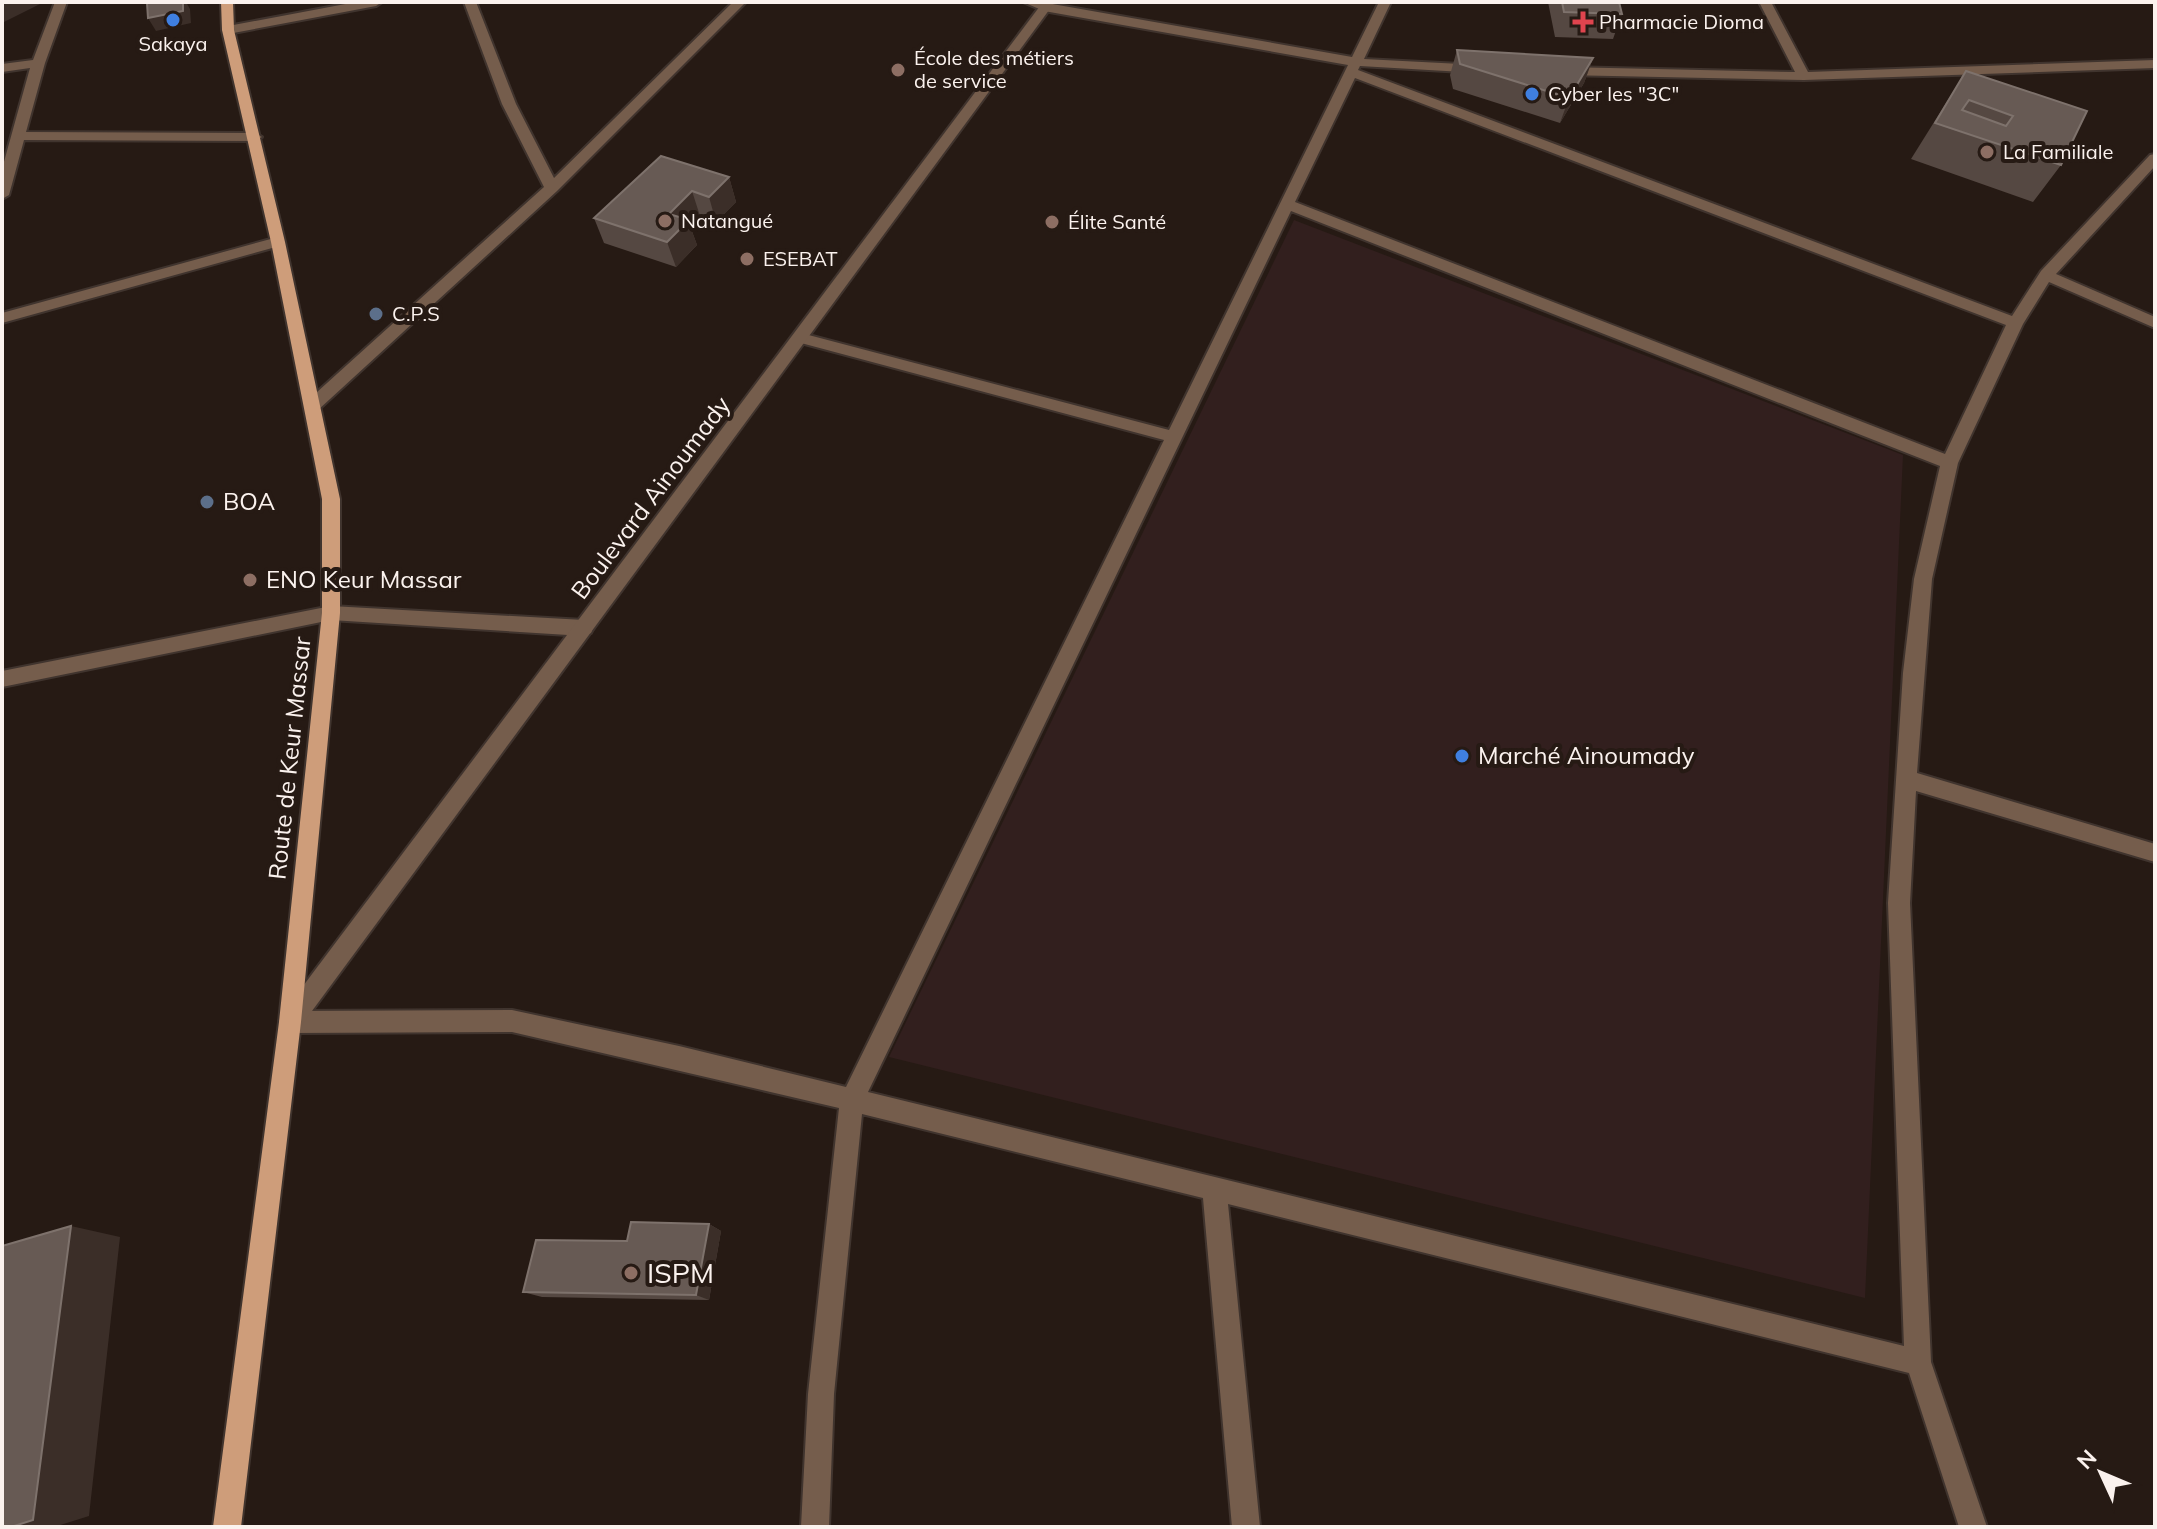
<svg xmlns="http://www.w3.org/2000/svg" width="2157" height="1529" font-family="Mulish,sans-serif">
  <style>
    .commercial { fill: #321f1e }
    .lines { fill: none; stroke-linecap: round; stroke-linejoin: round }
    .minor-casing { stroke: #40342e; stroke-width: 4 }
    .tertiary-casing { stroke: #40342e; stroke-width: 4 }
    .primary-casing { stroke: #40342e; stroke-width: 4 }
    .minor { fill: #755d4c; fill-rule: evenodd }
    .tertiary { fill: #755d4c; fill-rule: evenodd }
    .primary { fill: #ce9d7a; fill-rule: evenodd }
    .wall { fill: #554842 }
    .shaded-wall { fill: #3b2e28 }
    .building { fill: #675a54; stroke: #7e726c; stroke-width: 2; fill-rule: evenodd }
    .shop-dot { fill: #3f7fe0; stroke: #261a14; stroke-width: 3 }
    .health-dot { fill: #e0444e; stroke: #261a14; stroke-width: 3 }
    .education-dot { fill: #8d6e63; stroke: #261a14; stroke-width: 3 }
    .service-dot { fill: #5c6f8a; stroke: #261a14; stroke-width: 3 }
    .labels { text-anchor: middle; stroke-width: 8; stroke-linejoin: round; paint-order: stroke }
    .far-poi-label { font-size: 20px; fill: #fbf2ee; stroke: #261a14; text-anchor: start }
    .street-label { font-size: 24px; fill: #fbf2ee; stroke: #261a14 }
    .poi-label { font-size: 24px; fill: #fbf2ee; stroke: #261a14; text-anchor: start }
    .near-poi-label { font-size: 28px; fill: #fbf2ee; stroke: #261a14; text-anchor: start }
  </style>
  <rect width="100%" height="100%" fill="#261a14"/>
  <!-- commercial -->
  <path class="commercial" d="M 1294,220 L 1903,455 L 1865,1298 L 889,1057 Z"/>
  <g class="lines">
    <defs>
      <path id="minor" d="M 55,2 L 67,2 L 45,63 L 26,132 L 255,133 L 262,137 L 255,141 L 24,140 L 9,195 L 2,199 L 2,169 L 30,68 L 2,72 L 2,64 L 33,60 Z
        M 356,2 L 382,2 L 376,6 L 228,34 L 222,30 L 228,26 Z
        M 464,2 L 476,2 L 516,104 L 554,178 L 733,2 L 746,2 L 557,191 L 318,410 L 306,410 L 304,406 L 306,402 L 544,187 L 502,104 Z
        M 1023,2 L 1041,2 L 1352,57 L 1379,2 L 1391,2 L 1364,59 L 1480,65 L 1487,69 L 1480,73 L 1360,66 L 1358,70 L 2012,316 L 2041,271 L 2150,155 L 2155,154 L 2155,166 L 2056,274 L 2155,317 L 2155,328 L 2049,282 L 2023,324 L 1958,463 L 1932,579 L 1917,773 L 2155,844 L 2155,862 L 1916,791 L 1910,903 L 1931,1362 L 1987,1527 L 1959,1527 L 1909,1373 L 1228,1204 L 1260,1527 L 1232,1527 L 1203,1198 L 862,1114 L 834,1394 L 829,1527 L 801,1527 L 808,1394 L 839,1108 L 512,1032 L 290,1033 L 282,1030 L 279,1022 L 282,1014 L 290,1011 L 512,1010 L 679,1046 L 846,1087 L 1164,440 L 801,343 L 793,338 L 801,333 L 1169,430 L 1348,65 L 1044,11 ZM 1355,78 L 2006,325 L 1945,454 L 1295,202 ZM 1291,211 L 1940,466 L 1914,579 L 1903,673 L 1888,903 L 1904,1346 L 868,1092 Z
        M 1759,2 L 1771,2 L 1808,72 L 2155,60 L 2155,68 L 1804,80 L 1564,75 L 1557,71 L 1564,67 L 1795,72 Z
        M 278,237 L 283,239 L 283,245 L 2,323 L 2,313 Z
        M 331,606 L 584,620 L 591,623 L 593,628 L 591,633 L 584,636 L 331,620 L 2,687 L 2,671 Z"/>
      <path id="tertiary" d="M 1043,2 L 1055,2 L 298,1030 L 290,1033 L 282,1030 L 279,1022 L 282,1014 Z"/>
      <path id="primary" d="M 221,2 L 233,2 L 234,30 L 285,242 L 340,499 L 340,613 L 301,1022 L 241,1527 L 213,1527 L 279,1022 L 322,613 L 322,499 L 271,242 L 222,30 Z"/>
    </defs>
    <!-- minor casing -->
    <use href="#minor" class="minor-casing"/>
    <!-- tertiary casing -->
    <use href="#tertiary" class="tertiary-casing"/>
    <!-- primary casing -->
    <use href="#primary" class="primary-casing"/>
    <!-- minor -->
    <use href="#minor" class="minor"/>
    <!-- tertiary -->
    <use href="#tertiary" class="tertiary"/>
    <!-- primary -->
    <use href="#primary" class="primary"/>
  </g>
  <!-- wall -->
  <path class="wall" d="M 1548,2 L 1619,2 L 1622,14 L 1613,39 L 1555,37 Z
    M 1457,50 L 1593,58 L 1584,83 L 1560,123 L 1453,89 L 1450,75 Z
    M 1966,71 L 2087,111 L 2061,165 L 2033,202 L 1911,159 Z
    M 729,177 L 736,202 L 716,222 L 700,216 L 690,226 L 697,245 L 676,267 L 604,243 L 594,218 Z
    M 709,1224 L 721,1231 L 709,1300 L 542,1297 L 523,1292 L 627,1241 Z"/>
  <!-- shaded-wall -->
  <path class="shaded-wall" d="M 2,2 L 41,2 L 42,3 L 2,23 Z
    M 183,2 L 186,2 L 190,9 L 191,23 L 156,31 L 148,18 Z
    M 1593,58 L 1584,83 L 1560,123 L 1569,98 Z
    M 729,177 L 736,202 L 716,222 L 709,197 Z
    M 692,191 L 700,216 L 690,226 L 697,245 L 676,267 L 667,242 L 669,214 Z
    M 709,1224 L 721,1231 L 709,1300 L 696,1295 Z
    M 71,1226 L 120,1237 L 89,1516 L 54,1527 L 11,1527 Z"/>
  <!-- building -->
  <path class="building" d="M 152,2 L 183,2 L 183,11 L 148,18 L 147,3 Z
    M 1562,2 L 1619,2 L 1622,14 L 1564,12 Z
    M 1457,50 L 1593,58 L 1569,98 L 1460,64 Z
    M 1966,71 L 2087,111 L 2061,165 L 1935,123 ZM 1969,100 L 2013,116 L 2006,126 L 1962,110 Z
    M 661,156 L 729,177 L 709,197 L 692,191 L 669,214 L 689,220 L 667,242 L 594,218 Z
    M 631,1222 L 709,1224 L 696,1295 L 523,1292 L 536,1240 L 627,1241 Z
    M 71,1226 L 33,1520 L 11,1527 L 2,1527 L 2,1246 Z"/>
  <!-- markers -->
  <g class="shop-dot">
    <circle cx="173" cy="20" r="8"/>
    <circle cx="1532" cy="94" r="8"/>
    <circle cx="1462" cy="756" r="8"/>
  </g>
  <path class="health-dot" d="M1579 10h8v8h8v8h-8v8h-8v-8h-8v-8h8z"/>
  <g class="education-dot">
    <circle cx="898" cy="70" r="8"/>
    <circle cx="1987" cy="152" r="8"/>
    <circle cx="665" cy="221" r="8"/>
    <circle cx="1052" cy="222" r="8"/>
    <circle cx="747" cy="259" r="8"/>
    <circle cx="250" cy="580" r="8"/>
    <circle cx="631" cy="1273" r="8"/>
  </g>
  <g class="service-dot">
    <circle cx="376" cy="314" r="8"/>
    <circle cx="207" cy="502" r="8"/>
  </g>
  <g class="labels">
    <!-- far-poi labels -->
    <g class="far-poi-label">
      <text x="1599" y="29">Pharmacie Dioma</text>
      <text x="173" y="51" text-anchor="middle">Sakaya</text>
      <text x="914" y="65">École des métiers<tspan x="914" dy="23">de service</tspan></text>
      <text x="1548" y="101">Cyber les "3C"</text>
      <text x="2003" y="159">La Familiale</text>
      <text x="681" y="228">Natangué</text>
      <text x="1068" y="229">Élite Santé</text>
      <text x="763" y="266">ESEBAT</text>
      <text x="392" y="321">C.P.S</text>
    </g>
    <!-- street labels -->
    <g class="street-label">
      <text transform="translate(651 498) rotate(-53)" y="8">Boulevard Ainoumady</text>
      <text transform="translate(290 758) rotate(-84)" y="8">Route de Keur Massar</text>
    </g>
    <!-- poi labels -->
    <g class="poi-label">
      <text x="223" y="510">BOA</text>
      <text x="266" y="588">ENO Keur Massar</text>
      <text x="1478" y="764">Marché Ainoumady</text>
    </g>
    <!-- near-poi labels -->
    <g class="near-poi-label">
      <text x="647" y="1283">ISPM</text>
    </g>
  </g>
  <!-- border -->
  <rect width="2157" height="1529" fill="none" stroke="#fbf2ee" stroke-width="8"/>
  <!-- north arrow -->
  <g transform="translate(2101 1473) rotate(314)" stroke="#261a14" stroke-width="6" paint-order="stroke">
  <path d="M0-6L14 30L0 20L-14 30Z" fill="#fbf2ee"/>
  <text y="-12" font-size="22" font-weight="bold" text-anchor="middle" fill="#fbf2ee">N</text>
  </g>
</svg>
